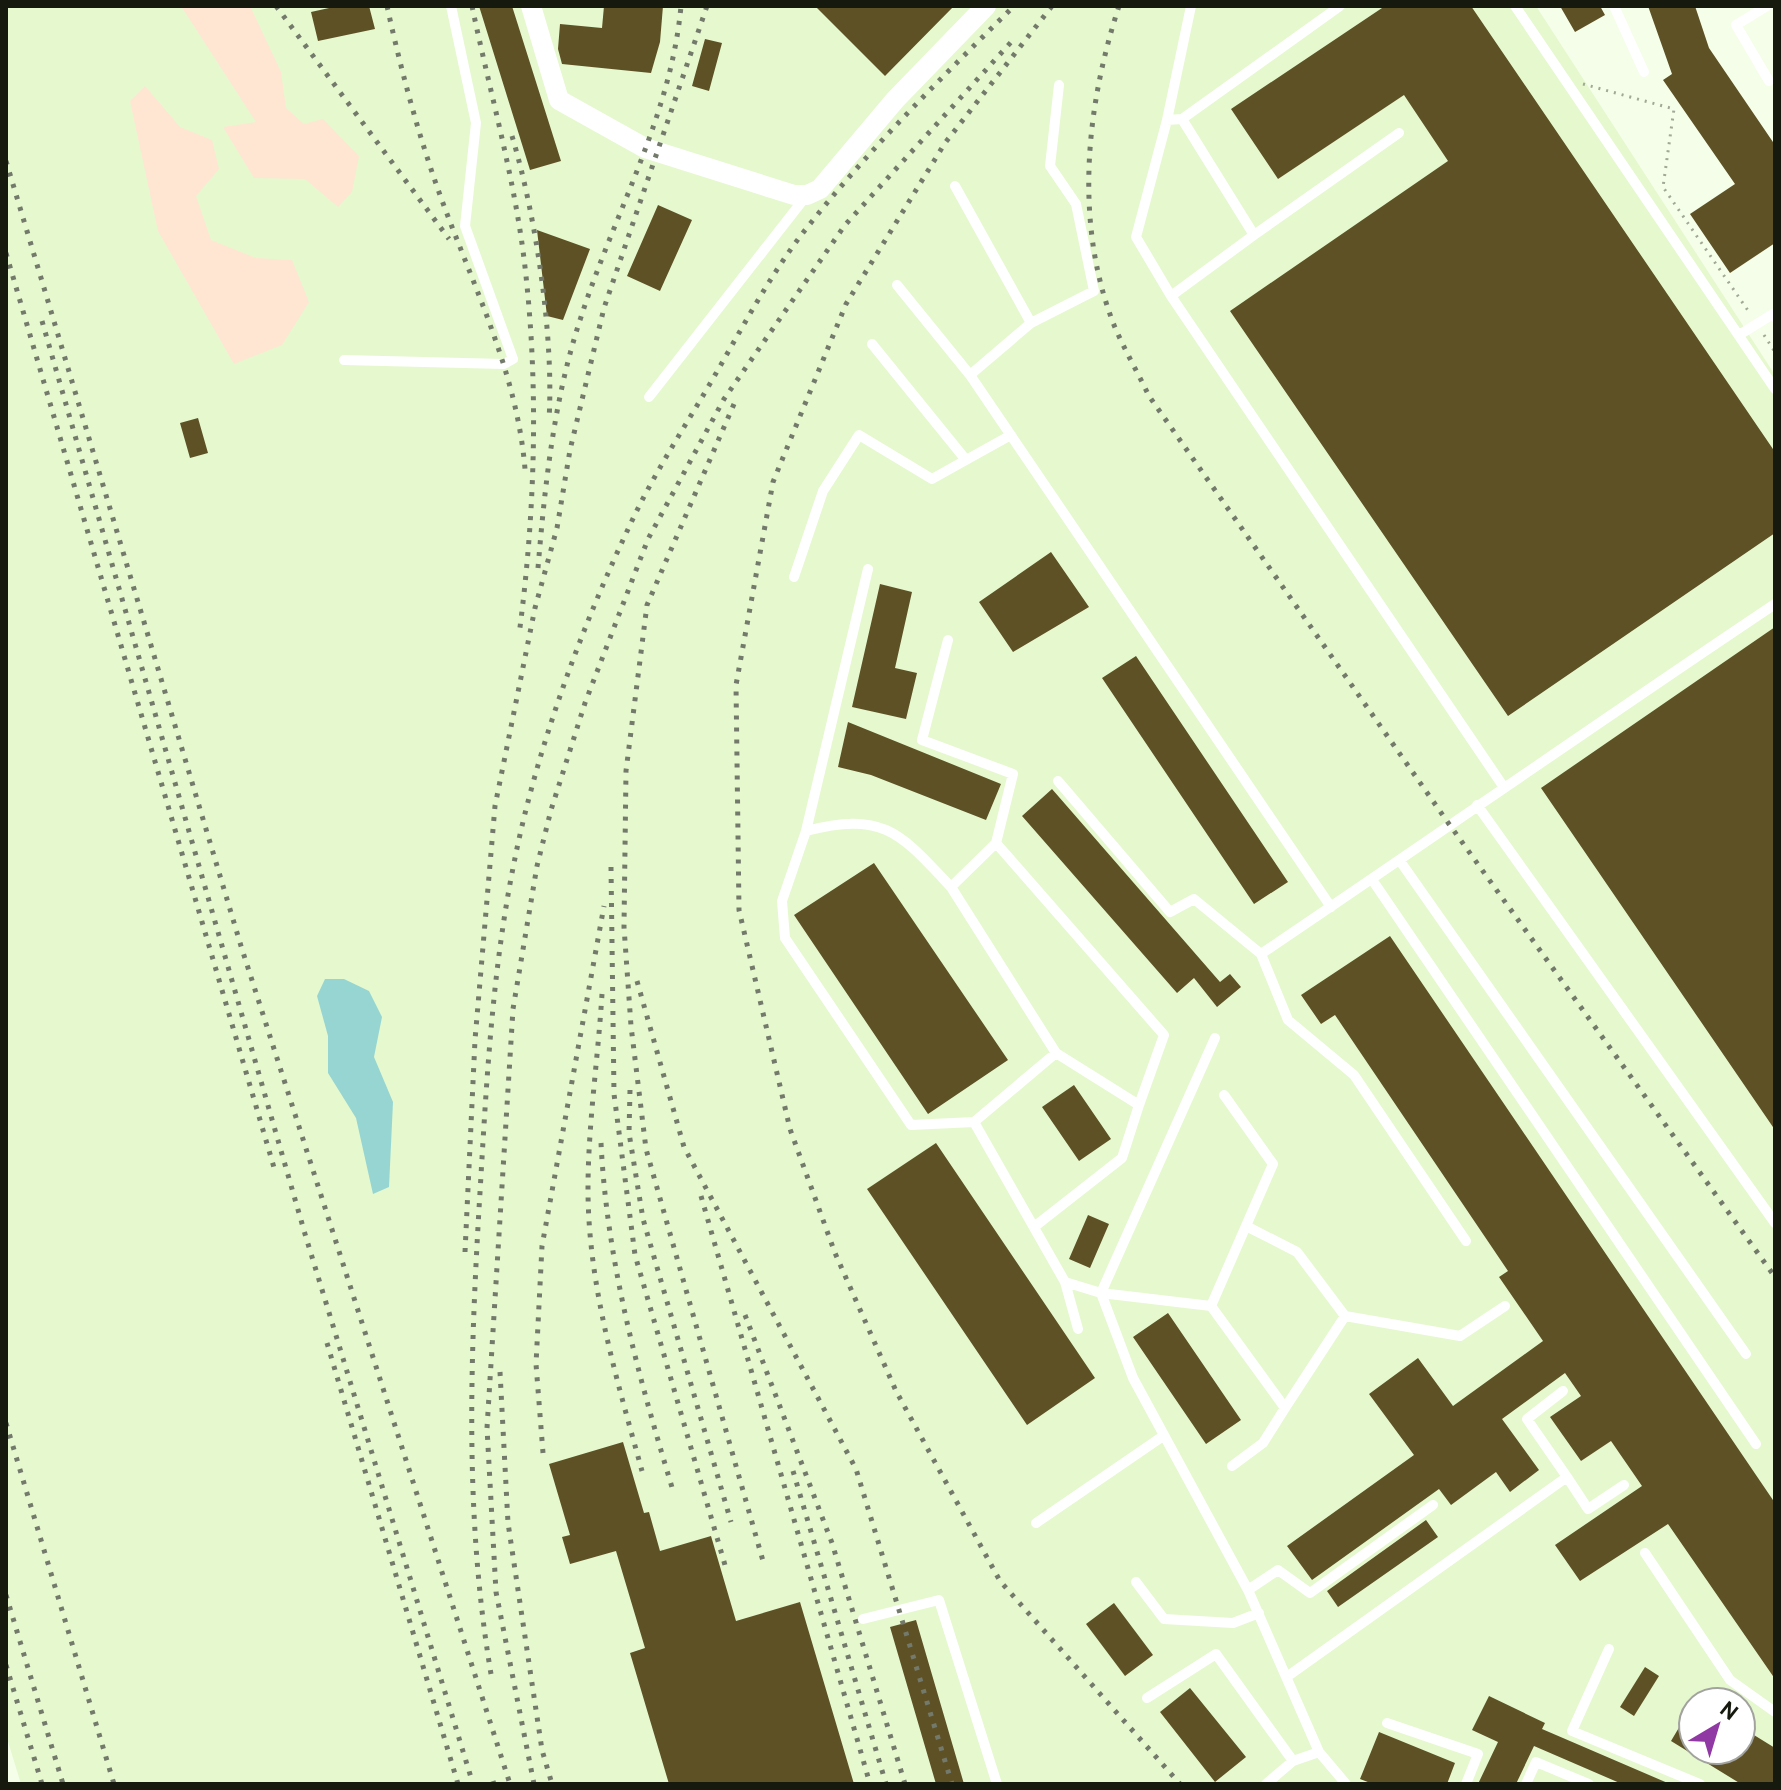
<svg xmlns="http://www.w3.org/2000/svg" width="1781" height="1790" font-family="Overpass,sans-serif">
  <style>
    .built { fill: #e6f8ce; fill-rule: evenodd }
    .green { fill: #ffe6d3 }
    .water { fill: #97d5d2 }
    .building { fill: #5e5126 }
    .lines { fill: none; stroke-linecap: round; stroke-linejoin: round }
    .path { stroke: #a1a896; stroke-width: 3; stroke-dasharray: 2 6; stroke-linecap: butt }
    .service { stroke: #fff; stroke-width: 10 }
    .minor { stroke: #fff; stroke-width: 20 }
    .rail { stroke: #747a6b; stroke-width: 5; stroke-dasharray: 4 8; stroke-linecap: butt }
  </style>
  <rect width="100%" height="100%" fill="#f5fee9"/>
  <!-- built -->
  <path class="built" d="M 6,6 L 1536,6 L 1775,375 L 1775,1784 L 21,1784 L 6,1735 ZM 1693,1702 L 1741,1702 L 1741,1750 L 1693,1750 Z"/>
  <!-- green -->
  <path class="green" d="M 181,6 L 250,6 L 281,72 L 286,108 L 304,124 L 323,119 L 359,156 L 352,192 L 338,207 L 305,179 L 254,178 L 223,127 L 256,122 Z
    M 145,86 L 180,127 L 212,140 L 219,169 L 196,196 L 211,240 L 256,258 L 292,260 L 309,302 L 282,345 L 234,364 L 158,231 L 130,101 Z"/>
  <!-- water -->
  <path class="water" d="M 325,979 L 344,979 L 369,991 L 382,1017 L 374,1057 L 393,1102 L 389,1187 L 373,1194 L 356,1118 L 328,1073 L 328,1036 L 317,996 Z"/>
  <!-- building -->
  <path class="building" d="M 338,6 L 369,6 L 375,29 L 318,41 L 311,12 Z
    M 479,6 L 512,6 L 561,161 L 530,170 Z
    M 604,6 L 663,6 L 660,42 L 651,73 L 562,64 L 558,49 L 560,24 L 602,28 Z
    M 815,6 L 954,6 L 885,76 Z
    M 1385,6 L 1471,6 L 1775,452 L 1775,533 L 1508,716 L 1230,311 L 1448,161 L 1404,95 L 1278,179 L 1231,109 Z
    M 1560,6 L 1600,6 L 1605,15 L 1575,32 Z
    M 1648,6 L 1695,6 L 1709,48 L 1775,145 L 1775,243 L 1730,273 L 1690,214 L 1735,184 L 1663,80 L 1672,74 Z
    M 705,39 L 722,43 L 709,91 L 692,86 Z
    M 658,205 L 692,220 L 660,291 L 627,276 Z
    M 537,230 L 590,249 L 563,320 L 547,316 Z
    M 198,418 L 208,453 L 190,458 L 180,423 Z
    M 1051,552 L 1089,607 L 1013,652 L 979,602 Z
    M 880,584 L 912,592 L 895,668 L 917,673 L 906,719 L 852,707 Z
    M 1775,627 L 1775,1130 L 1541,788 Z
    M 1136,656 L 1288,882 L 1254,904 L 1102,678 Z
    M 848,722 L 1001,784 L 986,820 L 871,775 L 838,767 Z
    M 1052,789 L 1220,982 L 1230,974 L 1241,987 L 1217,1007 L 1194,978 L 1177,993 L 1022,816 Z
    M 874,863 L 1008,1060 L 928,1114 L 794,915 Z
    M 1390,936 L 1775,1503 L 1775,1679 L 1668,1524 L 1580,1581 L 1555,1545 L 1642,1486 L 1611,1441 L 1581,1461 L 1550,1417 L 1581,1396 L 1565,1373 L 1502,1419 L 1539,1470 L 1510,1492 L 1496,1472 L 1451,1505 L 1439,1489 L 1312,1580 L 1287,1546 L 1414,1455 L 1369,1394 L 1418,1358 L 1453,1406 L 1543,1341 L 1499,1277 L 1508,1271 L 1335,1015 L 1321,1024 L 1301,995 Z
    M 1074,1085 L 1111,1139 L 1079,1161 L 1042,1107 Z
    M 936,1143 L 1095,1378 L 1027,1425 L 867,1189 Z
    M 1088,1215 L 1109,1224 L 1090,1268 L 1069,1259 Z
    M 1168,1313 L 1241,1420 L 1206,1444 L 1133,1337 Z
    M 623,1442 L 644,1513 L 649,1512 L 660,1551 L 711,1536 L 736,1621 L 800,1602 L 854,1784 L 669,1784 L 630,1653 L 645,1648 L 616,1551 L 570,1564 L 562,1537 L 570,1535 L 549,1464 Z
    M 1426,1520 L 1438,1537 L 1338,1607 L 1327,1591 Z
    M 1114,1603 L 1153,1655 L 1125,1676 L 1086,1624 Z
    M 916,1620 L 964,1784 L 936,1784 L 890,1627 Z
    M 1645,1667 L 1659,1676 L 1634,1716 L 1620,1707 Z
    M 1190,1688 L 1246,1757 L 1215,1782 L 1160,1712 Z
    M 1489,1696 L 1545,1723 L 1542,1729 L 1670,1784 L 1622,1784 L 1534,1746 L 1516,1784 L 1478,1784 L 1498,1742 L 1472,1730 Z
    M 1693,1704 L 1693,1750 L 1741,1750 L 1741,1727 L 1775,1748 L 1775,1784 L 1741,1784 L 1671,1741 Z
    M 1379,1732 L 1455,1763 L 1447,1784 L 1373,1784 L 1360,1779 Z"/>
  <g class="lines">
    <!-- path -->
    <path class="path" d="M 1583,84 L 1674,109 L 1663,187 L 1749,312
      M 1764,335 L 1775,352"/>
    <!-- service -->
    <path class="service" d="M 1191,6 L 1167,120 L 1182,119 L 1254,235 L 1171,296 L 1503,786
      M 1515,6 L 1775,389
      M 1614,6 L 1644,72
      M 1767,6 L 1736,25 L 1769,81
      M 1182,119 L 1340,6
      M 1167,120 L 1136,237 L 1171,296
      M 955,186 L 1031,323
      M 1254,235 L 1399,133
      M 897,285 L 970,375 L 1331,907
      M 1739,335 L 1773,314 L 1775,317
      M 344,360 L 504,364 L 513,359 L 465,226 L 476,123 L 451,6
      M 970,375 L 1031,323 L 1094,291 L 1076,204 L 1050,166 L 1059,85
      M 649,397 L 807,195
      M 966,460 L 1011,435
      M 868,569 L 806,831 C 884,811 900,833 951,887
      M 794,577 L 823,491 L 859,435 L 932,479 L 966,460 L 872,344
      M 948,640 L 922,740 L 1013,774 L 996,843 L 951,887 L 1056,1053 L 974,1122 L 1065,1282 L 1101,1293 L 1211,1306 L 1273,1164 L 1224,1095
      M 1058,781 L 1170,912 L 1194,899 L 1261,954 C 1433,838 1603,719 1775,604
      M 1477,805 L 1775,1223
      M 806,831 L 782,901 L 785,938 L 911,1125 L 974,1122
      M 996,843 L 1164,1035 L 1139,1105
      M 1400,861 L 1746,1354
      M 1373,881 L 1756,1444
      M 1261,954 L 1288,1020 L 1354,1075 L 1466,1241
      M 1215,1038 L 1101,1293 L 1133,1378 L 1248,1590 L 1319,1752 L 1346,1784
      M 1034,1227 L 1122,1158 L 1139,1105 L 1056,1053
      M 1065,1282 L 1078,1329
      M 1211,1306 L 1285,1408 L 1345,1316 L 1297,1252 L 1246,1226
      M 1345,1316 L 1460,1336 L 1505,1306
      M 1232,1466 L 1263,1443 L 1285,1408
      M 1567,1477 L 1588,1509 L 1624,1485
      M 1036,1523 L 1163,1436
      M 1645,1553 L 1730,1680 L 1775,1712
      M 1136,1582 L 1164,1619 L 1233,1623 L 1259,1613
      M 1248,1590 L 1278,1570 L 1310,1593 L 1433,1505
      M 863,1619 L 939,1600 L 997,1784
      M 1609,1649 L 1572,1731 L 1700,1784
      M 1288,1676 L 1567,1477 L 1527,1419 L 1563,1391
      M 1147,1698 L 1216,1654 L 1293,1761
      M 1387,1723 L 1478,1754 L 1466,1784
      M 1266,1784 L 1293,1761 L 1319,1752
      M 1526,1784 L 1536,1762 L 1589,1784"/>
    <!-- minor -->
    <path class="minor" d="M 531,6 L 559,100 L 645,148 L 794,195 L 807,195 L 820,189 L 895,100 L 986,6"/>
    <!-- rail -->
    <path class="rail" d="M 276,6 L 449,239
      M 387,6 C 401,70 418,134 440,195 C 473,286 517,372 525,469
      M 472,6 C 490,93 515,179 525,267 C 539,389 535,514 519,635
      M 1052,6 L 945,143 L 846,304 L 773,482 L 736,685 L 739,910 L 790,1129 L 835,1253 L 896,1391 L 1000,1581 L 1180,1784
      M 1119,6 C 1086,107 1074,223 1114,325 C 1124,349 1138,373 1149,396 L 1449,824 L 1775,1277
      M 512,136 C 536,216 554,337 549,420
      M 6,161 L 241,946 L 510,1784
      M 6,253 L 275,1171
      M 42,321 L 305,1234 L 473,1784
      M 734,404 L 647,605 L 626,771 L 624,927 L 631,1026 L 646,1149 L 763,1561
      M 538,568 C 545,484 554,398 581,317 C 614,214 671,116 681,6
      M 611,867 L 614,1094 L 635,1255 L 727,1572
      M 637,981 L 684,1147 L 856,1469 L 952,1784
      M 602,994 C 598,1059 588,1125 588,1189 C 588,1285 617,1380 642,1471
      M 630,1090 L 629,1133 L 643,1219 L 731,1522
      M 601,1143 C 607,1264 639,1378 674,1494
      M 701,1196 L 870,1784
      M 465,1252 L 475,1040 L 495,806 L 535,608 L 557,528 L 570,450 L 604,308 L 707,6
      M 745,1315 L 832,1543 L 905,1784
      M 327,1343 L 458,1784
      M 500,1372 L 508,1523 L 542,1750 L 552,1784
      M 6,1423 L 114,1784
      M 543,1453 L 536,1364 L 542,1246 L 604,906
      M 793,1471 L 886,1784
      M 6,1595 L 63,1784
      M 6,1665 L 42,1784
      M 491,1674 C 465,1520 470,1365 479,1209 C 486,1093 491,977 514,863 C 536,751 581,628 630,525 C 653,475 683,430 711,382 C 740,332 767,280 802,234 C 866,152 940,79 1014,6
      M 493,1781 L 494,1784
      M 534,1784 L 496,1592 L 487,1428 L 513,1009 L 537,866 L 551,810 L 585,703 L 648,539 L 724,399 L 845,225 L 1013,40"/>
  </g>
  <!-- border -->
  <rect width="1781" height="1790" fill="none" stroke="#161a0e" stroke-width="16"/>
  <!-- north arrow -->
  <g transform="translate(1717 1726) rotate(38)"><circle r="38" fill="#ffffff" stroke="#a2a39f" stroke-width="2"/>
  <path d="M0-6L14 30L0 20L-14 30Z" fill="#9038a4"/>
  <text y="-12" font-size="22" font-weight="bold" text-anchor="middle" fill="#161a0e">N</text>
  </g>
</svg>
